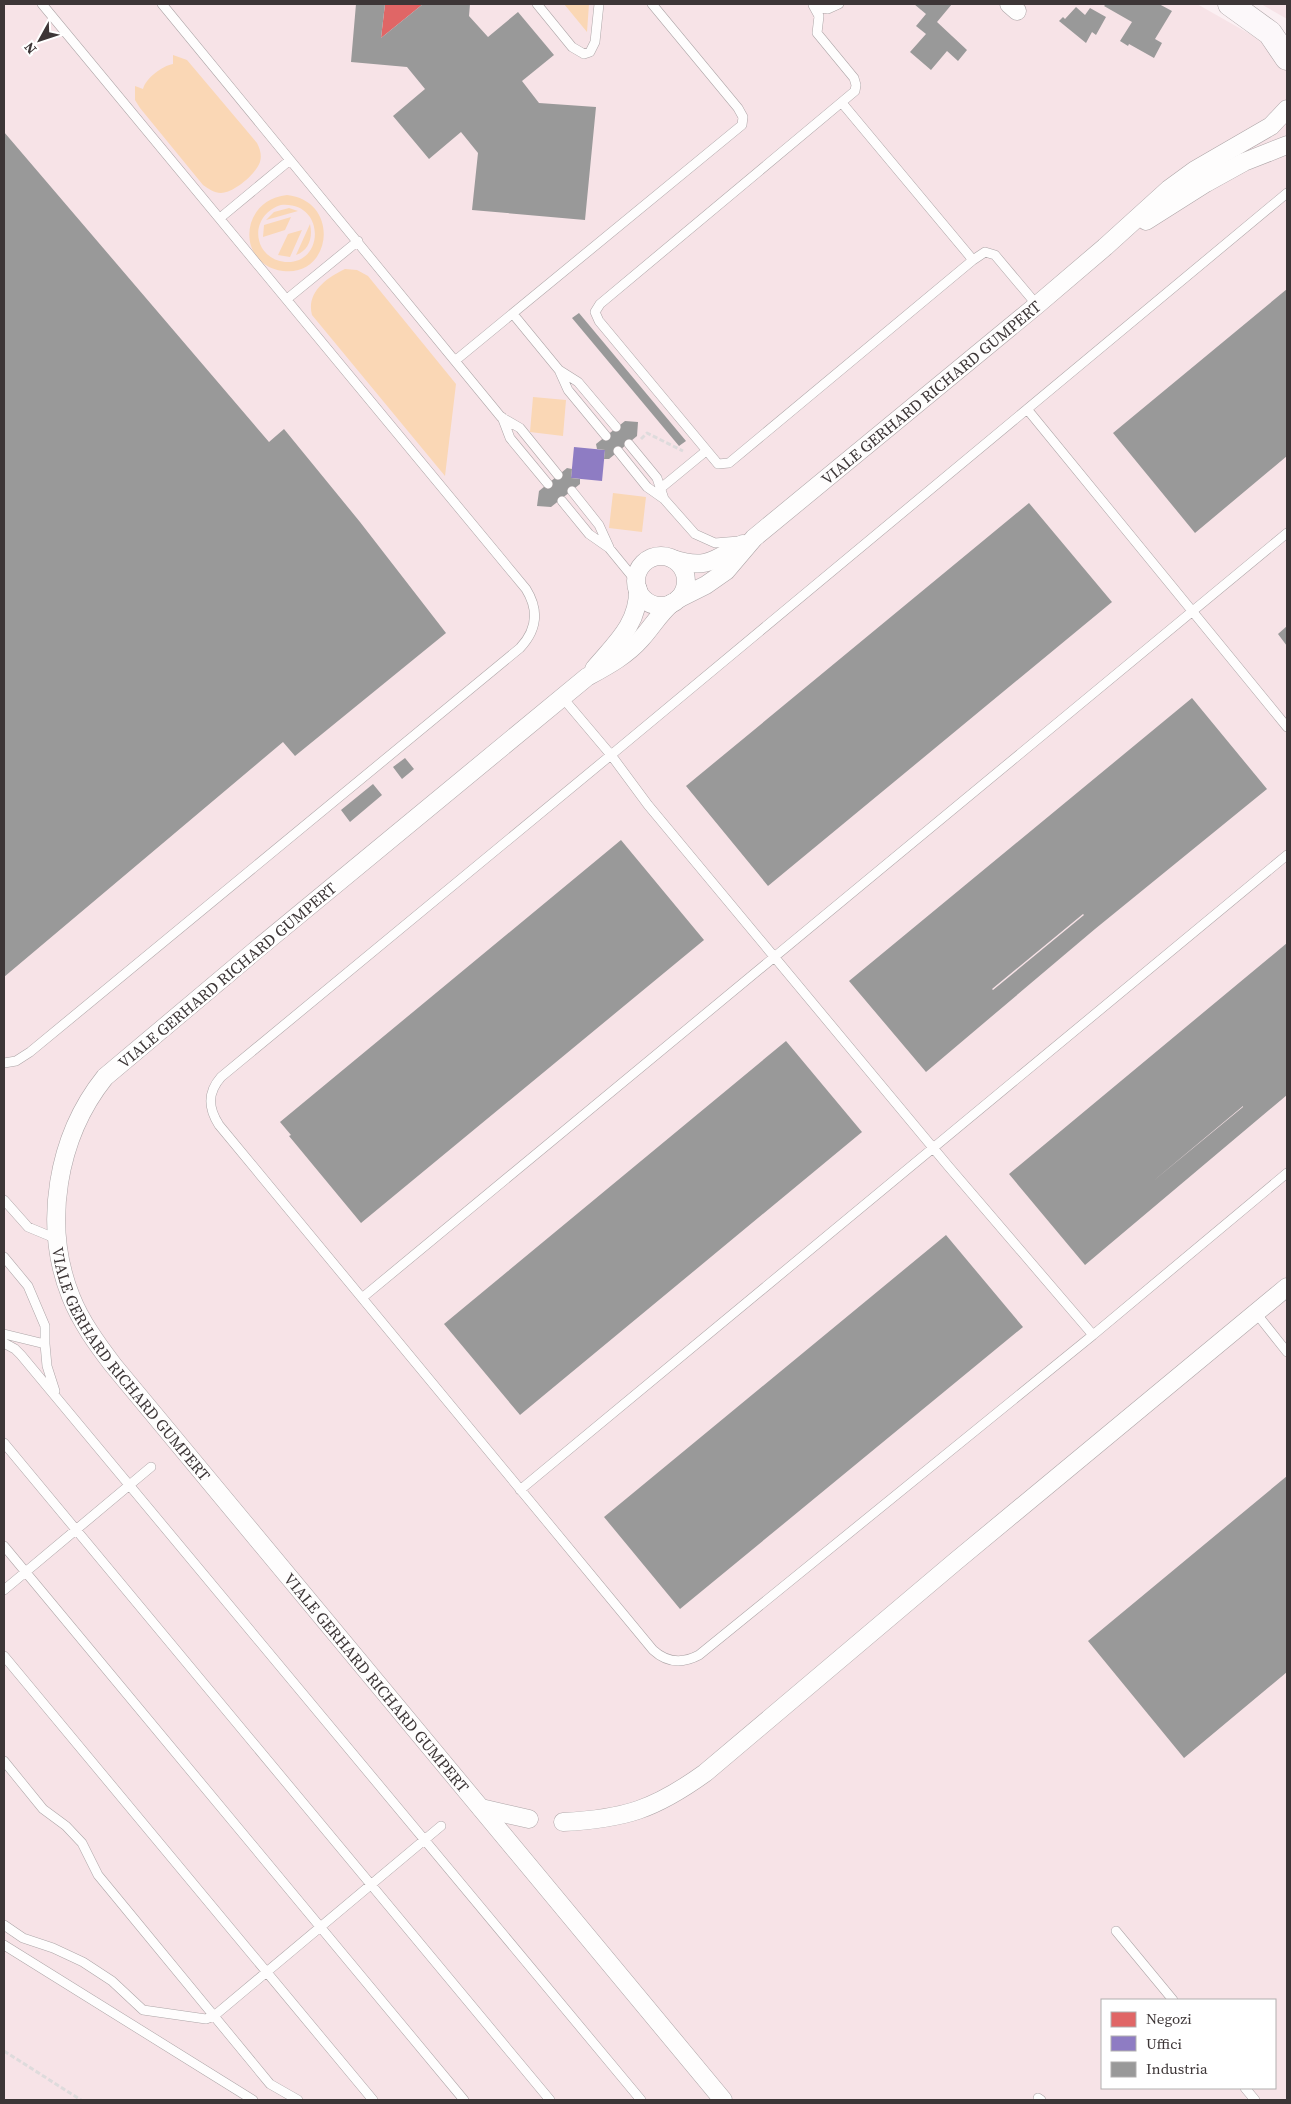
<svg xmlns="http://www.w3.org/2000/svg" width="1291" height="2104" font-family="'Source Serif 4',serif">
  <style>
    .built { fill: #f7e3e7; fill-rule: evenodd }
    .green { fill: #fad7b5; fill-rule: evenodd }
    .shops { fill: #e06666 }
    .offices { fill: #8e7cc3 }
    .industry { fill: #999; fill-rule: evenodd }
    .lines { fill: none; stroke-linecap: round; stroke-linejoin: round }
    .lane-casing { stroke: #ada5a7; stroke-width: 10 }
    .street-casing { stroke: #ada5a7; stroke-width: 19 }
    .secondary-casing { stroke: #ada5a7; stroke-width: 25 }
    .path { stroke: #dedbdc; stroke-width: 3; stroke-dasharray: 5 2.5; stroke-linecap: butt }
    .lane { stroke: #fefdfd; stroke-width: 9 }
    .street { stroke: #fefdfd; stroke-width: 18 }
    .secondary { stroke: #fcf8fa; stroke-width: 24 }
    .labels { text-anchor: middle; stroke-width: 5; stroke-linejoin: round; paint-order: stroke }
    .street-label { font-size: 16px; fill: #3d3637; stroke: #fff }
  </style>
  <rect width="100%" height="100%" fill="#fbf0f3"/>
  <!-- built -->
  <path class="built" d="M 4,4 L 1197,4 L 1287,55 L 1287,2100 L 4,2100 ZM 1102,2000 L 1275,2000 L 1275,2088 L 1102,2088 Z
    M 1261,4 L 1287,4 L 1287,19 Z"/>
  <!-- green -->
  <path class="green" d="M 564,4 L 589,4 L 587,32 Z
    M 173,55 L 187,60 L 257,143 C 260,149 262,155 260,162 C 256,174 234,193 221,193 C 214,193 209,189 203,185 L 140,108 L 135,100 L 135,86 L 143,89 C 146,78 162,66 173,64 Z
    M 287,195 C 341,201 332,277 283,271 C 236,265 239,200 287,195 ZM 281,205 C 326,201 325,265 285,262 C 275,261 267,256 262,248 C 252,230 263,210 281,205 Z
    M 289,208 L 298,211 L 266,220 L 274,212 Z
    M 291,217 L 285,230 L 263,237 L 264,225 Z
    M 310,224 C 313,238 309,250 296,255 Z
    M 302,230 L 290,257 L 278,255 L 288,234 Z
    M 345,269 L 357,270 L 368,276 L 456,384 L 445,476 L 312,315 C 306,293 326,278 345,269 Z
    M 533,397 L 566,400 L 563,436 L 530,432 Z
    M 613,493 L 646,497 L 642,532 L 609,528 Z"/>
  <!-- shops -->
  <path class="shops" d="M 385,4 L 423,4 L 381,38 Z"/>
  <!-- offices -->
  <path class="offices" d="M 574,447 L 605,450 L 602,481 L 571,478 Z"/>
  <!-- industry -->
  <path class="industry" d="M 356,4 L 385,4 L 381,38 L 423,4 L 470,4 L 469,16 L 488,37 L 518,12 L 554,55 L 522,81 L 539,103 L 596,107 L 585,220 L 472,210 L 478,153 L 461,132 L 429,159 L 393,116 L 425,89 L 407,67 L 351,62 Z
    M 914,4 L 952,4 L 937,22 L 967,50 L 958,61 L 947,51 L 931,70 L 910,52 L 926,34 L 916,26 L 926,14 Z
    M 1106,4 L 1159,4 L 1172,11 L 1155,39 L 1162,43 L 1154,58 L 1129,44 L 1128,46 L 1120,41 L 1132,22 L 1104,6 Z
    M 1076,7 L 1085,15 L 1090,8 L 1106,17 L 1096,35 L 1092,32 L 1086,43 L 1059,21 L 1063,17 L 1065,19 Z
    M 4,132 L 269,442 L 284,429 L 360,522 L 446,633 L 295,756 L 283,742 L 4,977 Z
    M 1287,289 L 1287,456 L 1195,533 L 1113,433 Z
    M 579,313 L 686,441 L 679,446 L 572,318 Z
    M 625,421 L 638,422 L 637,436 L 609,459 L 604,459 L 605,450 L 597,449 L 596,444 Z
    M 567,468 L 572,469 L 571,478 L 580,479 L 580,484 L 551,507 L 537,506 L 539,491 Z
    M 1029,503 L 1112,602 L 768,886 L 686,786 Z
    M 1287,626 L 1287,646 L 1278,634 Z
    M 1192,698 L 1267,789 L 1095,929 L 926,1072 L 849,981 ZM 1083,914 L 1084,915 L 993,990 L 992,989 Z
    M 405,758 L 414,769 L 402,779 L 393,767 Z
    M 373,784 L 382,795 L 350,822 L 341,810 Z
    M 621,840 L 704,940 L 361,1223 L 289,1136 L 291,1135 L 280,1122 Z
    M 1287,943 L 1287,1095 L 1085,1265 L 1009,1174 ZM 1243,1106 L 1243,1107 L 1152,1182 Z
    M 786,1041 L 862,1132 L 520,1415 L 444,1324 Z
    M 946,1235 L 1023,1327 L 680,1609 L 604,1517 Z
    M 1287,1476 L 1287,1672 L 1184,1758 L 1088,1641 Z"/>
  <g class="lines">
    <defs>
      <path id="lane" d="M 162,4 L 501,417 L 520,428 L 558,475
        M 537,4 L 572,47 L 584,54 L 590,52 L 595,42 L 599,4
        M 813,5 L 819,16 L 817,33 L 854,78 L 856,85 L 855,91 L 600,304 L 595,312 L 599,321 L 718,464 L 729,463 L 973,260 L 842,103
        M 814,6 L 828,9 L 839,4
        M 220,218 L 290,160
        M 973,260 L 985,252 L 995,255 L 1037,305
        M 287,299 L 358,241
        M 513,314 L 559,370 L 578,382 L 616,427
        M 456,360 L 742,125 L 743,117 L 738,108 L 652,4
        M 559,370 L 568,390 L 606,436
        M 1027,409 L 1287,727
        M 502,417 L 510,438 L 548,484
        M 629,444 L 657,478 L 664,499
        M 618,451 L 647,487 L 664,499 L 695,534 L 715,543 L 739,541
        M 661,488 L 706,451
        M 572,491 L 599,525 L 609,547
        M 562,501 L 589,534 L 609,548 L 636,581
        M 562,697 L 611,755 L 1287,193
        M 611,755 L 648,805 L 949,1167 L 1093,1335 L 699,1655 C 682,1664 667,1663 653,1650 L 219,1125 C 208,1108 207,1093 221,1077 Z
        M 4,1063 L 16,1061 L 30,1052 L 520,648 C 537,630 539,610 526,589 L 42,4
        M 4,1200 L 28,1227 L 57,1239
        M 4,1257 L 28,1286 L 45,1326 L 45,1344
        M 362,1298 L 1287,533
        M 1256,1313 L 1287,1352
        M 4,1334 L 45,1344 L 47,1366 L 55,1391
        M 1093,1335 L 1287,1173
        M 4,1343 L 15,1349 L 21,1355 L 641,2100
        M 4,1443 L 550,2100
        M 520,1490 L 1287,855
        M 4,1546 L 464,2100
        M 4,1590 L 151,1467
        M 4,1656 L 373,2100
        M 4,1761 L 43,1809 L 66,1826 L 82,1843 L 98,1875 L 270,2084 L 298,2100
        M 4,1925 L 23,1938 L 53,1948 L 83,1962 L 112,1981 L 143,2010 L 206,2019 L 214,2016 L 441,1826
        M 1116,1931 L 1173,2000
        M 4,1945 L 253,2100
        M 1245,2088 L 1255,2100
        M 1038,2098 L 1041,2100"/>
      <g id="street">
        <path d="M 1009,4 L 1017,11"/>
        <path d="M 1146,221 L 1206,183 L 1244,162 L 1287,145"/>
        <circle cx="661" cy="581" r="25"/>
        <path d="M 673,559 C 706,570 714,560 743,544"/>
        <path id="s1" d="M 678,599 L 706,585 L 726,571 L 754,538 L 1037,305 L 1105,247 L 1169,189 L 1195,170 L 1271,126 L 1287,109"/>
        <path id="s2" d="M 672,603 C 659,614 652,627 641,639 C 626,656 607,666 587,677 L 256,950 L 105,1077 C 57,1137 42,1225 71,1297 C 81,1322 97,1344 113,1365 L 723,2100"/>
        <path d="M 594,669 C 615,644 639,624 638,589"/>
        <path d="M 481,1808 L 529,1819"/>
        <path d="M 563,1822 C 625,1819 655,1809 705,1773 L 956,1561 L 1287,1287"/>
      </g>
      <path id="secondary" d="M 1230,4 L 1270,33 L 1287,58"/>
    </defs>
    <!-- lane casing -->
    <use href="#lane" class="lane-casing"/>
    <!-- street casing -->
    <use href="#street" class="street-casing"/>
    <!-- secondary casing -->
    <use href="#secondary" class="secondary-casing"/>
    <!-- path -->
    <path class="path" d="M 641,439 L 647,433 L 683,451
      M 4,2051 L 81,2100"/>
    <!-- lane -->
    <use href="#lane" class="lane"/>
    <!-- street -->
    <use href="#street" class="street"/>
    <!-- secondary -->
    <use href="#secondary" class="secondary"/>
  </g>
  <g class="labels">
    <!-- street labels -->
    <g class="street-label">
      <text dy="6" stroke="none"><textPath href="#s1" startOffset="328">VIALE GERHARD RICHARD GUMPERT</textPath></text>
      <text transform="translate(227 975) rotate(-40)" y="6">VIALE GERHARD RICHARD GUMPERT</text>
      <text dy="6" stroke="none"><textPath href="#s2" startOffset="1061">VIALE GERHARD RICHARD GUMPERT</textPath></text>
      <text dy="6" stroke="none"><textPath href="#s2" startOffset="1466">VIALE GERHARD RICHARD GUMPERT</textPath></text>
    </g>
  </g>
  <!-- border -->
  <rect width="1291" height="2104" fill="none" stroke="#3d3637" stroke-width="10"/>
  <!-- legend -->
  <rect x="1101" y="1999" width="175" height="90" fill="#ffffff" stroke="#b1afaf"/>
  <rect x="1111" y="2012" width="25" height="15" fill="#e06666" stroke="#b1afaf"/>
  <text x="1146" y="2024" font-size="15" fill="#3d3637">Negozi</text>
  <rect x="1111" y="2036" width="25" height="15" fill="#8e7cc3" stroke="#b1afaf"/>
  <text x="1146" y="2049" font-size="15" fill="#3d3637">Uffici</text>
  <rect x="1111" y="2062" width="25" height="15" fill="#999999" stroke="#b1afaf"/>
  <text x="1146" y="2074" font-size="15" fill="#3d3637">Industria</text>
  <!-- north arrow -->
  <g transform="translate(40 40) rotate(230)" stroke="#ffffff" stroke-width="4" paint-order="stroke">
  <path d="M0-4L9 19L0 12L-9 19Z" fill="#3d3637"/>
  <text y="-8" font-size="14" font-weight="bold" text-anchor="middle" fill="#3d3637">N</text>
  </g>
</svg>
